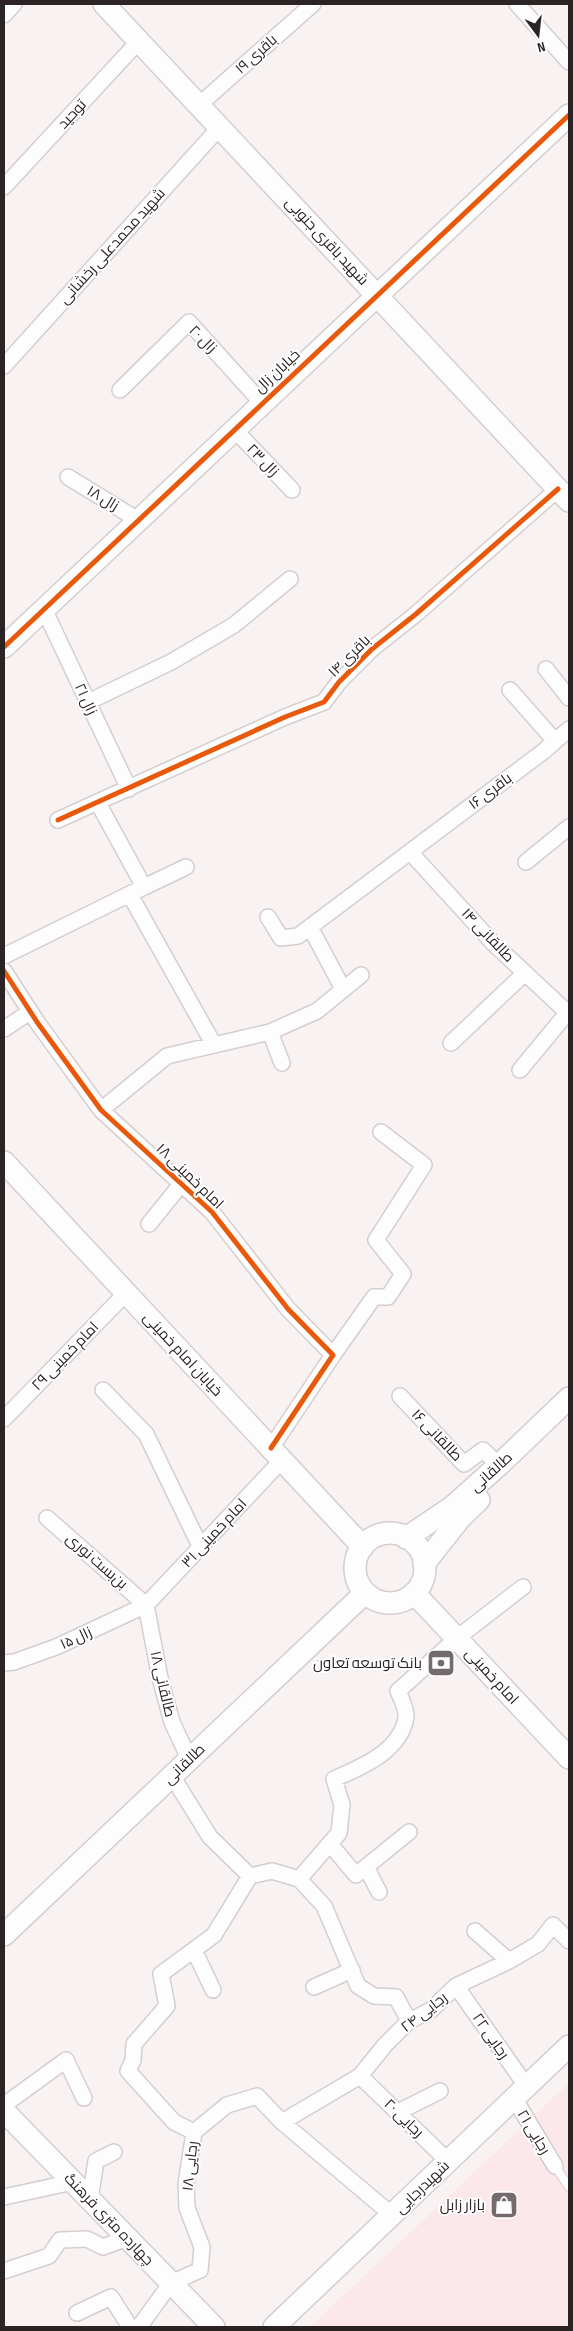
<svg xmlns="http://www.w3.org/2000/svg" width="573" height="2331" font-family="'Sofia Sans Condensed',Cairo,sans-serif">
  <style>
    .built { fill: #fce8ea }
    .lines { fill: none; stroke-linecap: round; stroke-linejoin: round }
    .lane-casing { stroke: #d5cecf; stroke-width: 10 }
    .street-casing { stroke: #d5cecf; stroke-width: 18 }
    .secondary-casing { stroke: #d5cecf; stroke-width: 24 }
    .lane { stroke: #fefdfd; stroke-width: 8 }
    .street { stroke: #fefdfd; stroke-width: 15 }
    .secondary { stroke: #fefdfd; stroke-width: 21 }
    .cycleway-casing { stroke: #fff; stroke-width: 8 }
    .cycleway { stroke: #e8590c; stroke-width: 5 }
    .labels { text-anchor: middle; stroke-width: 4; stroke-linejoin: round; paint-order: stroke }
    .street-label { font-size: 15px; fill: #2c2325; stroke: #fff }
    .poi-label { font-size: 15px; fill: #2c2325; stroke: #fff; text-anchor: end }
  </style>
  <rect width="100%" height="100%" fill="#f8f2f2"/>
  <!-- built -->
  <path class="built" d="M 569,2083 L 569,2327 L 310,2327 Z"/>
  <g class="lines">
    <defs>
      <path id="lane" d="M 555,2166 L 569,2187"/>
      <path id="street" d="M 517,4 L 569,62
        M 4,15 L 14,4
        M 199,105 L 313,4
        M 4,187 L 139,41
        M 4,366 L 220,127
        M 120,390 L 189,322 L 262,403
        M 234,429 L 292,490
        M 68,477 L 138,520
        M 44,609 L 129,789
        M 546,669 L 569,698
        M 510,690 L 555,741
        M 88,702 L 171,662 L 234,625 L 290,579
        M 58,820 L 285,717 L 324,702 L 339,682 L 372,649 L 416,614 L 558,489
        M 410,852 L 493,943 L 569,1014
        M 526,862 L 569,827
        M 144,887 L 186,867
        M 130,895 L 214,1045
        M 268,917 L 281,938 L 298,936 L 544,751 L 569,729
        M 310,927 L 343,989
        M 4,956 L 144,887 L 98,803
        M 4,971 L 37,1022 L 101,1110 L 212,1212 L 288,1309 L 333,1355 L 271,1448
        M 4,1029 L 30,1012
        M 270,1032 L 282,1063
        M 451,1043 L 525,973
        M 520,1070 L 568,1012
        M 101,1110 L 167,1056 L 270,1032 L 317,1011 L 361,975
        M 149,1224 L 182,1183
        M 333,1355 L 374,1297 L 388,1297 L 403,1274 L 376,1240 L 424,1165 L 381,1132
        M 103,1390 L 146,1434 L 201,1548
        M 400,1396 L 464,1464 L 483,1450 L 499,1465
        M 4,1419 L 126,1293
        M 47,1518 L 146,1605
        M 146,1605 L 160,1678 L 172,1722 L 189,1759
        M 4,1663 L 14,1662 L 56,1647 L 146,1605 L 282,1460
        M 172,1776 L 210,1837 L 250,1876
        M 330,1844 L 356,1875 L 409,1832
        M 366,1867 L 379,1892
        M 299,1879 L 339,1833 L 342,1805 L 334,1779 C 362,1767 401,1751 406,1717 C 407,1710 401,1698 398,1691 L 457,1638 L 523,1587
        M 475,1931 L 509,1961
        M 194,1950 L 213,1990
        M 456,1986 L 527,2087
        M 314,1987 L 352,1970
        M 360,2076 L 448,2161
        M 514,2098 L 555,2166
        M 4,2105 L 66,2060 L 84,2098
        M 398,2112 L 440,2091
        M 282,2122 L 360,2076 L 385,2045 L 409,2021 L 431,2010 L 456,1986 L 509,1961 L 538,1944 L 553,1925 L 569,1941
        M 194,2132 L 174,2122 L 128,2071 L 133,2060 L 134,2044 L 167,2006 L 161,1974 L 214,1935 L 250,1876 L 272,1871 L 299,1879 L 324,1906 L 358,1986 L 374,1996 L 396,1997 L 409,2021
        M 4,2197 L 73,2182
        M 90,2199 L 96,2161 L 114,2152
        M 4,2271 L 49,2256 L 60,2240 L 87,2239 L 103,2247 L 127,2238
        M 77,2313 L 111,2297 L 130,2327
        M 139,2327 L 171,2283 L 200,2270 L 202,2247 L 187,2208 L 186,2184 L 194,2132 L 227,2105 L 257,2096 L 282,2122 L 392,2215"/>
      <path id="secondary" d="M 104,4 L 569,501
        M 4,647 L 569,115
        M 4,1162 L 363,1547
        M355 1568a35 35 0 1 1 70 0a35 35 0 1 1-70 0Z
        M 406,1538 L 452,1507 L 499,1465 L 569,1398
        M 424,1564 L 461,1517 L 479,1500
        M 414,1593 L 569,1758
        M 4,1935 L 365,1593
        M 4,2111 L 214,2327
        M 274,2327 L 569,2046"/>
    </defs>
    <!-- lane casing -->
    <use href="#lane" class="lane-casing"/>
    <!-- street casing -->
    <use href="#street" class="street-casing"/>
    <!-- secondary casing -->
    <use href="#secondary" class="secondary-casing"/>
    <!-- lane -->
    <use href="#lane" class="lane"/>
    <!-- street -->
    <use href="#street" class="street"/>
    <!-- secondary -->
    <use href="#secondary" class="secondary"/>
    <defs>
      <path id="cycleway" d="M 4,647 L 569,115
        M 58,820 L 285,717 L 324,702 L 339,682 L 372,649 L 416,614 L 558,489
        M 4,971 L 37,1022 L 101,1110 L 212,1212 L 288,1309 L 333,1355 L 271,1448"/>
    </defs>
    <!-- cycleway casing -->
    <use href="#cycleway" class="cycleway-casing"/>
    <!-- cycleway -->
    <use href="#cycleway" class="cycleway"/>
  </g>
  <!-- icons -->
  <defs>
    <symbol id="bank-square" viewBox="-11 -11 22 22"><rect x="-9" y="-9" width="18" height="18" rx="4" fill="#736b6d" stroke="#fff"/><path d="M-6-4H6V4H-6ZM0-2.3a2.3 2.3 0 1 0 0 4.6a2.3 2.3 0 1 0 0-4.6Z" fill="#fff"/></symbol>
    <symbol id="shop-square" viewBox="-11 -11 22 22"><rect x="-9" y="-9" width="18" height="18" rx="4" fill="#736b6d" stroke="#fff"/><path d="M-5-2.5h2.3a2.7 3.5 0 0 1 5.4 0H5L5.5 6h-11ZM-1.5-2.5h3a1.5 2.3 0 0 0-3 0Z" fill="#fff"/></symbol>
  </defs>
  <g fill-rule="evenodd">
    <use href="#bank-square" x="425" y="1647" width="32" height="32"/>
    <use href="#shop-square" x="488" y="2189" width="32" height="32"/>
  </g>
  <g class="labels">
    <!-- street labels -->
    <g class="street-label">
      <text transform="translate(256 54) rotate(-42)" y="5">باقری ۱۹</text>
      <text transform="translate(72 114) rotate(-47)" y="5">توحید</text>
      <text transform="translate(327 241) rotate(47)" y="5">شهید باقری جنوبی</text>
      <text transform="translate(112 246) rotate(-48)" y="5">شهید محمدعلی رخشانی</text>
      <text transform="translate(203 339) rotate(45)" y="5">زال ۲۰</text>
      <text transform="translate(277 371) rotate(-43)" y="5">خیابان زال</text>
      <text transform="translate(263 460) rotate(46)" y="5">زال ۲۳</text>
      <text transform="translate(103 498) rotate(31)" y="5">زال ۱۸</text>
      <text transform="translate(349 656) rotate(-45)" y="5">باقری ۱۴</text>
      <text transform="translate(86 699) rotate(65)" y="5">زال ۲۱</text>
      <text transform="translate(490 791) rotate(-37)" y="5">باقری ۱۶</text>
      <text transform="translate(488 935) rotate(46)" y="5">طالقانی ۱۴</text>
      <text transform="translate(190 1176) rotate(44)" y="5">امام خمینی ۱۸</text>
      <text transform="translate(183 1354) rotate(47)" y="5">خیابان امام خمینی</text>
      <text transform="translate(65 1356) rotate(-46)" y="5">امام خمینی ۲۹</text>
      <text transform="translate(437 1435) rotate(46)" y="5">طالقانی ۱۶</text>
      <text transform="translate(491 1472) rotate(-42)" y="5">طالقانی</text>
      <text transform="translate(214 1533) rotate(-47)" y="5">امام خمینی ۳۱</text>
      <text transform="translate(97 1561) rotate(41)" y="5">بن‌بست نوری</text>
      <text transform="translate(76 1638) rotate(-25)" y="5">زال ۱۵</text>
      <text transform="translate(492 1676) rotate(47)" y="5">امام خمینی</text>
      <text transform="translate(163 1684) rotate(77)" y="5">طالقانی ۱۸</text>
      <text transform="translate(184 1764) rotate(-44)" y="5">طالقانی</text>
      <text transform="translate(424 2012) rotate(-38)" y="5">رجایی ۲۴</text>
      <text transform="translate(491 2036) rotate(55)" y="5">رجایی ۲۲</text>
      <text transform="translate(404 2118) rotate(44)" y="5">رجایی ۲۰</text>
      <text transform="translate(534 2132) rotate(59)" y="5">رجایی ۲۱</text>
      <text transform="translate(190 2166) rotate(-84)" y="5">رجایی ۱۸</text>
      <text transform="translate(422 2187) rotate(-44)" y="5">شهیدرجایی</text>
      <text transform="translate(109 2219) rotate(46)" y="5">چهارده متری فرهنگ</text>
    </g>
    <!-- poi labels -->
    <g class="poi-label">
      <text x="422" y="1668">بانک توسعه تعاون</text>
      <text x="485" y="2210">بازار زابل</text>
    </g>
  </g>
  <!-- border -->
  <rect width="573" height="2331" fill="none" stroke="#2c2325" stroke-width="10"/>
  <!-- north arrow -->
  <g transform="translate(538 35) rotate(165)" stroke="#ffffff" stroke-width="4" paint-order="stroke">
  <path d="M0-4L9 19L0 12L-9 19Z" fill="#2c2325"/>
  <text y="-8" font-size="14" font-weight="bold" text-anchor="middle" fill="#2c2325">N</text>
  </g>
</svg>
